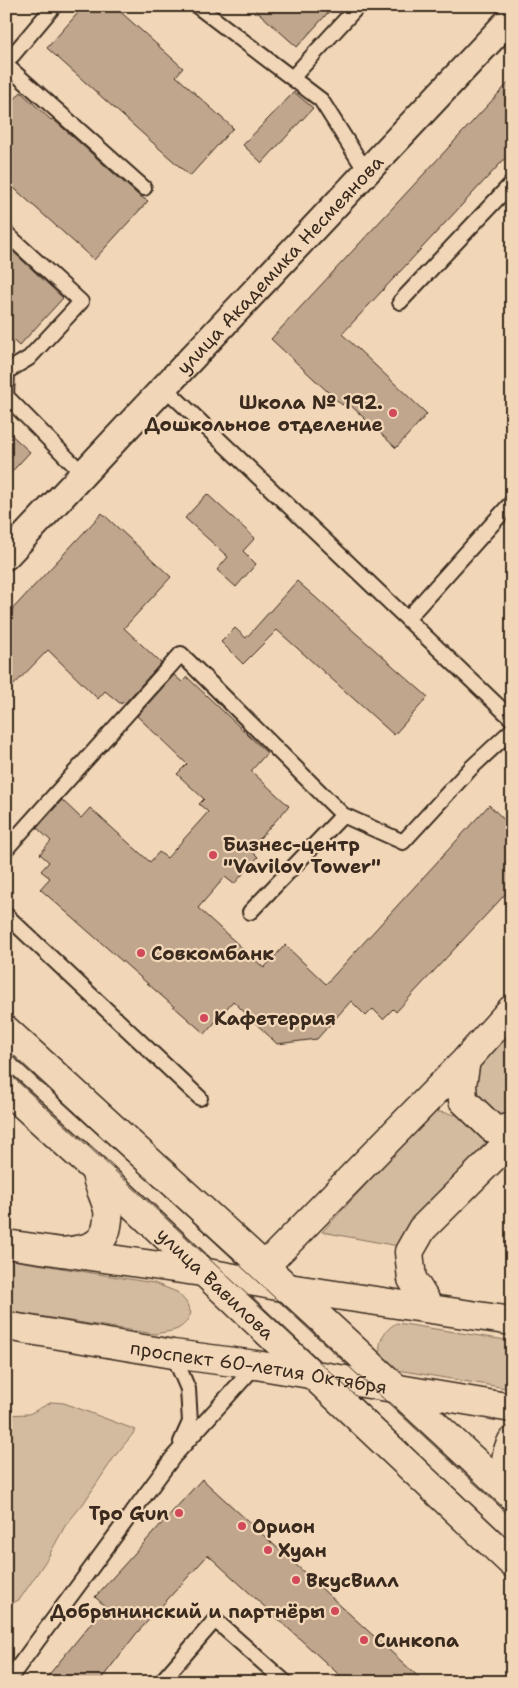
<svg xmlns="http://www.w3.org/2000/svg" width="518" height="1688" font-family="'Shantell Sans',sans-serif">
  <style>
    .green { fill: #d3bb9f; stroke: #87725e }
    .building { fill: #bfa68d; stroke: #3b2a1e }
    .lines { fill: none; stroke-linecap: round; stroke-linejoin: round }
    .service-casing { stroke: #3b2a1e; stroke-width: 18 }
    .minor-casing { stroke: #3b2a1e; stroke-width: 30 }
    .tertiary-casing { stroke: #3b2a1e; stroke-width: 31 }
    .secondary-casing { stroke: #3b2a1e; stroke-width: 31 }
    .primary-casing { stroke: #3b2a1e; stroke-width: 31 }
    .service { stroke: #f1d7b8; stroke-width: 14 }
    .minor { stroke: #f1d7b8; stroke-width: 26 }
    .tertiary { stroke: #f1d7b8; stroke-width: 28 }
    .secondary { stroke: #f1d7b8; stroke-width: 28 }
    .primary { stroke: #f1d7b8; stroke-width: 28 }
    .tram { stroke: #3b2a1e; stroke-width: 1 }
    .poi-dot { fill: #d1495b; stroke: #f1d7b8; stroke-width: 2 }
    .labels { text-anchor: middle; stroke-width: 4.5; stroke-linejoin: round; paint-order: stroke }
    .street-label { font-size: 19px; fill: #3b2a1e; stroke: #f1d7b8 }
    .poi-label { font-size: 19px; font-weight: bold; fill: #3b2a1e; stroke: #f1d7b8; text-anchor: start }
  </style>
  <rect width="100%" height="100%" fill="#f1d7b8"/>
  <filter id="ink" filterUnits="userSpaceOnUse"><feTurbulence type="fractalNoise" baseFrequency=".02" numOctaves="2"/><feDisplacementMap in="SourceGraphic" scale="10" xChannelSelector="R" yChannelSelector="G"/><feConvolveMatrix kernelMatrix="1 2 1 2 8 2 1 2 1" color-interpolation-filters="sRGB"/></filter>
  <g filter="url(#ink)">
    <!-- green -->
    <path class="green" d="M 512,1020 L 512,1120 L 501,1123 L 467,1091 L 472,1063 Z
      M 434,1111 L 457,1115 L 486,1142 L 398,1246 L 322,1232 Z
      M 6,1259 L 154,1283 L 177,1292 L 186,1302 L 191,1313 C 182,1332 175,1330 155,1334 L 6,1311 Z
      M 397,1323 L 512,1341 L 512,1389 L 397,1370 C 394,1368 389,1367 386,1364 C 373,1349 382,1330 397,1323 Z
      M 52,1402 L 64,1403 L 136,1430 L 115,1456 L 83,1504 L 65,1526 L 47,1559 L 20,1599 L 10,1605 L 6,1600 L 6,1415 L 29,1414 Z"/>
    <!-- building -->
    <path class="building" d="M 84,6 L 114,6 L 183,68 L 176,76 L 233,128 L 190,176 L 47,48 Z
      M 251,6 L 334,6 L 297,47 Z
      M 512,79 L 512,151 L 342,334 L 427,414 L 396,448 L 346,401 L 342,405 L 271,339 Z
      M 21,92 L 51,120 L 53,119 L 138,195 L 148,201 L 94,260 L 6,181 L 6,109 Z
      M 294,92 L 313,108 L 262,163 L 243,145 Z
      M 6,245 L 63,298 L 19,346 L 6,334 Z
      M 6,430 L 30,452 L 6,478 Z
      M 207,494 L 255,538 L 243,551 L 256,564 L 236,587 L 217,570 L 228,557 L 185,518 Z
      M 102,513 L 171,577 L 124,628 L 161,663 L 124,704 L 122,702 L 121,704 L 105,691 L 98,699 L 48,650 L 6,693 L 6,616 Z
      M 297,581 L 428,697 L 394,735 L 277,630 L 243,664 L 221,642 L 235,628 L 246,638 Z
      M 174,675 L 182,682 L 187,677 L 267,753 L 251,771 L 289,806 L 250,849 L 258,857 L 234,884 L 225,877 L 198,908 L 264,968 L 285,945 L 326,984 L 489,805 L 512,827 L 512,887 L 396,1012 L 393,1009 L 383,1019 L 373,1009 L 366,1016 L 351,1001 L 317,1039 L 277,1044 L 233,1001 L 205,1034 L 40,889 L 50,878 L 41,871 L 49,862 L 40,854 L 51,841 L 37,828 L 62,800 L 81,818 L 90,808 L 150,862 L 159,852 L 167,858 L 208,812 L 199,804 L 204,799 L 177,774 L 187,764 L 137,716 Z
      M 202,1479 L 424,1682 L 347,1682 L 208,1555 L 136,1634 L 99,1682 L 43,1682 L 105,1606 L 95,1597 Z"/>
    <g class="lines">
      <defs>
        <path id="service" d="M 197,6 L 321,100 L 367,173
          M 6,63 L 54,6
          M 6,65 L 144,188
          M 292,78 L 358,6
          M 6,233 L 81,302 L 29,358 L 6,372
          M 400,302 L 512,183
          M 7,372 L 6,396 L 83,474
          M 164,387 L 512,719
          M 407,619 L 512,502
          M 343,815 L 403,842 L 471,768 L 512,730
          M 6,849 L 181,654 L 343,815 L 250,912
          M 6,915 L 200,1098
          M 173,1354 L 188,1389 L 190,1422 L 181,1442
          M 7,1682 L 174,1456 L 256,1365
          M 161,1682 L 215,1620 L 285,1682"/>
        <g id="minor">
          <path id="s1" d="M 6,556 L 512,17"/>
        </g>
        <path id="tertiary" d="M 466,1060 L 462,1085 L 463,1100 L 492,1128 L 500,1130 L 512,1127
          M 264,1267 L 466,1060 L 512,1009
          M 430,1308 L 412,1279 L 409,1252 L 422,1229 L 512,1139"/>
        <g id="secondary">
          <path d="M 6,1030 L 288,1288 L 512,1496"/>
          <path id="s2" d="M 6,1089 L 103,1177 L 512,1563"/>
          <path d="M 61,1252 C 80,1250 103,1249 107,1226 C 108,1220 109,1215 108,1210 C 105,1197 98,1186 96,1173"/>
          <path d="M 512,1441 C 503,1457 505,1474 512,1490"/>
        </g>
        <g id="primary">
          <path d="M 6,1244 L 202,1272 L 288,1288 L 512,1321"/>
          <path id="s3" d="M 6,1326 L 173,1354 L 256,1365 L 512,1408"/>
        </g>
      </defs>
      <!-- service casing -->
      <use href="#service" class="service-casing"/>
      <!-- minor casing -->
      <use href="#minor" class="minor-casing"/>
      <!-- tertiary casing -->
      <use href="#tertiary" class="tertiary-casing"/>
      <!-- secondary casing -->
      <use href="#secondary" class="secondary-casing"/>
      <!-- primary casing -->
      <use href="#primary" class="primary-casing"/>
      <!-- service -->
      <use href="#service" class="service"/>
      <!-- minor -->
      <use href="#minor" class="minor"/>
      <!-- tertiary -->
      <use href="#tertiary" class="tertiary"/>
      <!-- secondary -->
      <use href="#secondary" class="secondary"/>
      <!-- primary -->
      <use href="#primary" class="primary"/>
      <!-- tram -->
      <path class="tram" d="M 6,1048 L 512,1518
        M 6,1071 L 112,1168 L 512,1542"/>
    </g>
  </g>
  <!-- markers -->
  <g class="poi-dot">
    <circle cx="393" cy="413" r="5"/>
    <circle cx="213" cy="855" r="5"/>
    <circle cx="141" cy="953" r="5"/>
    <circle cx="204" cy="1018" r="5"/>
    <circle cx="179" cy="1513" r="5"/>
    <circle cx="242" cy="1526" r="5"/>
    <circle cx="268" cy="1550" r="5"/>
    <circle cx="296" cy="1580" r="5"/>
    <circle cx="335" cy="1611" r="5"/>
    <circle cx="364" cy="1640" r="5"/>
  </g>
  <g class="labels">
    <!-- street labels -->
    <g class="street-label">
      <text dy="7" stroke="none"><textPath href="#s1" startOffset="400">улица Академика Несмеянова</textPath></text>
      <text dy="7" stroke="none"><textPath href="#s2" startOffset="286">улица Вавилова</textPath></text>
      <text dy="7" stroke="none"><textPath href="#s3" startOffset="256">проспект 60-летия Октября</textPath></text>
    </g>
    <!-- poi labels -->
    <g class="poi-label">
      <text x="383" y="409" text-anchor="end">Школа № 192.<tspan x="383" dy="22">Дошкольное отделение</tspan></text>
      <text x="223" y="851">Бизнес-центр<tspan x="223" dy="22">"Vavilov Tower"</tspan></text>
      <text x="151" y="960">Совкомбанк</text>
      <text x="214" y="1025">Кафетеррия</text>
      <text x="169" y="1520" text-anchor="end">Tpo Gun</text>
      <text x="252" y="1533">Орион</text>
      <text x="278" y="1557">Хуан</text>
      <text x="306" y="1587">ВкусВилл</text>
      <text x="325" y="1618" text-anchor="end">Добрынинский и партнёры</text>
      <text x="374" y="1647">Синкопа</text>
    </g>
  </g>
  <!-- margin -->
  <rect width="518" height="1688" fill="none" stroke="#f1d7b8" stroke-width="25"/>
  <rect x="12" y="12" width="493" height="1663" fill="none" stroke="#3b2a1e" stroke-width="2" filter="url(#ink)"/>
</svg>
